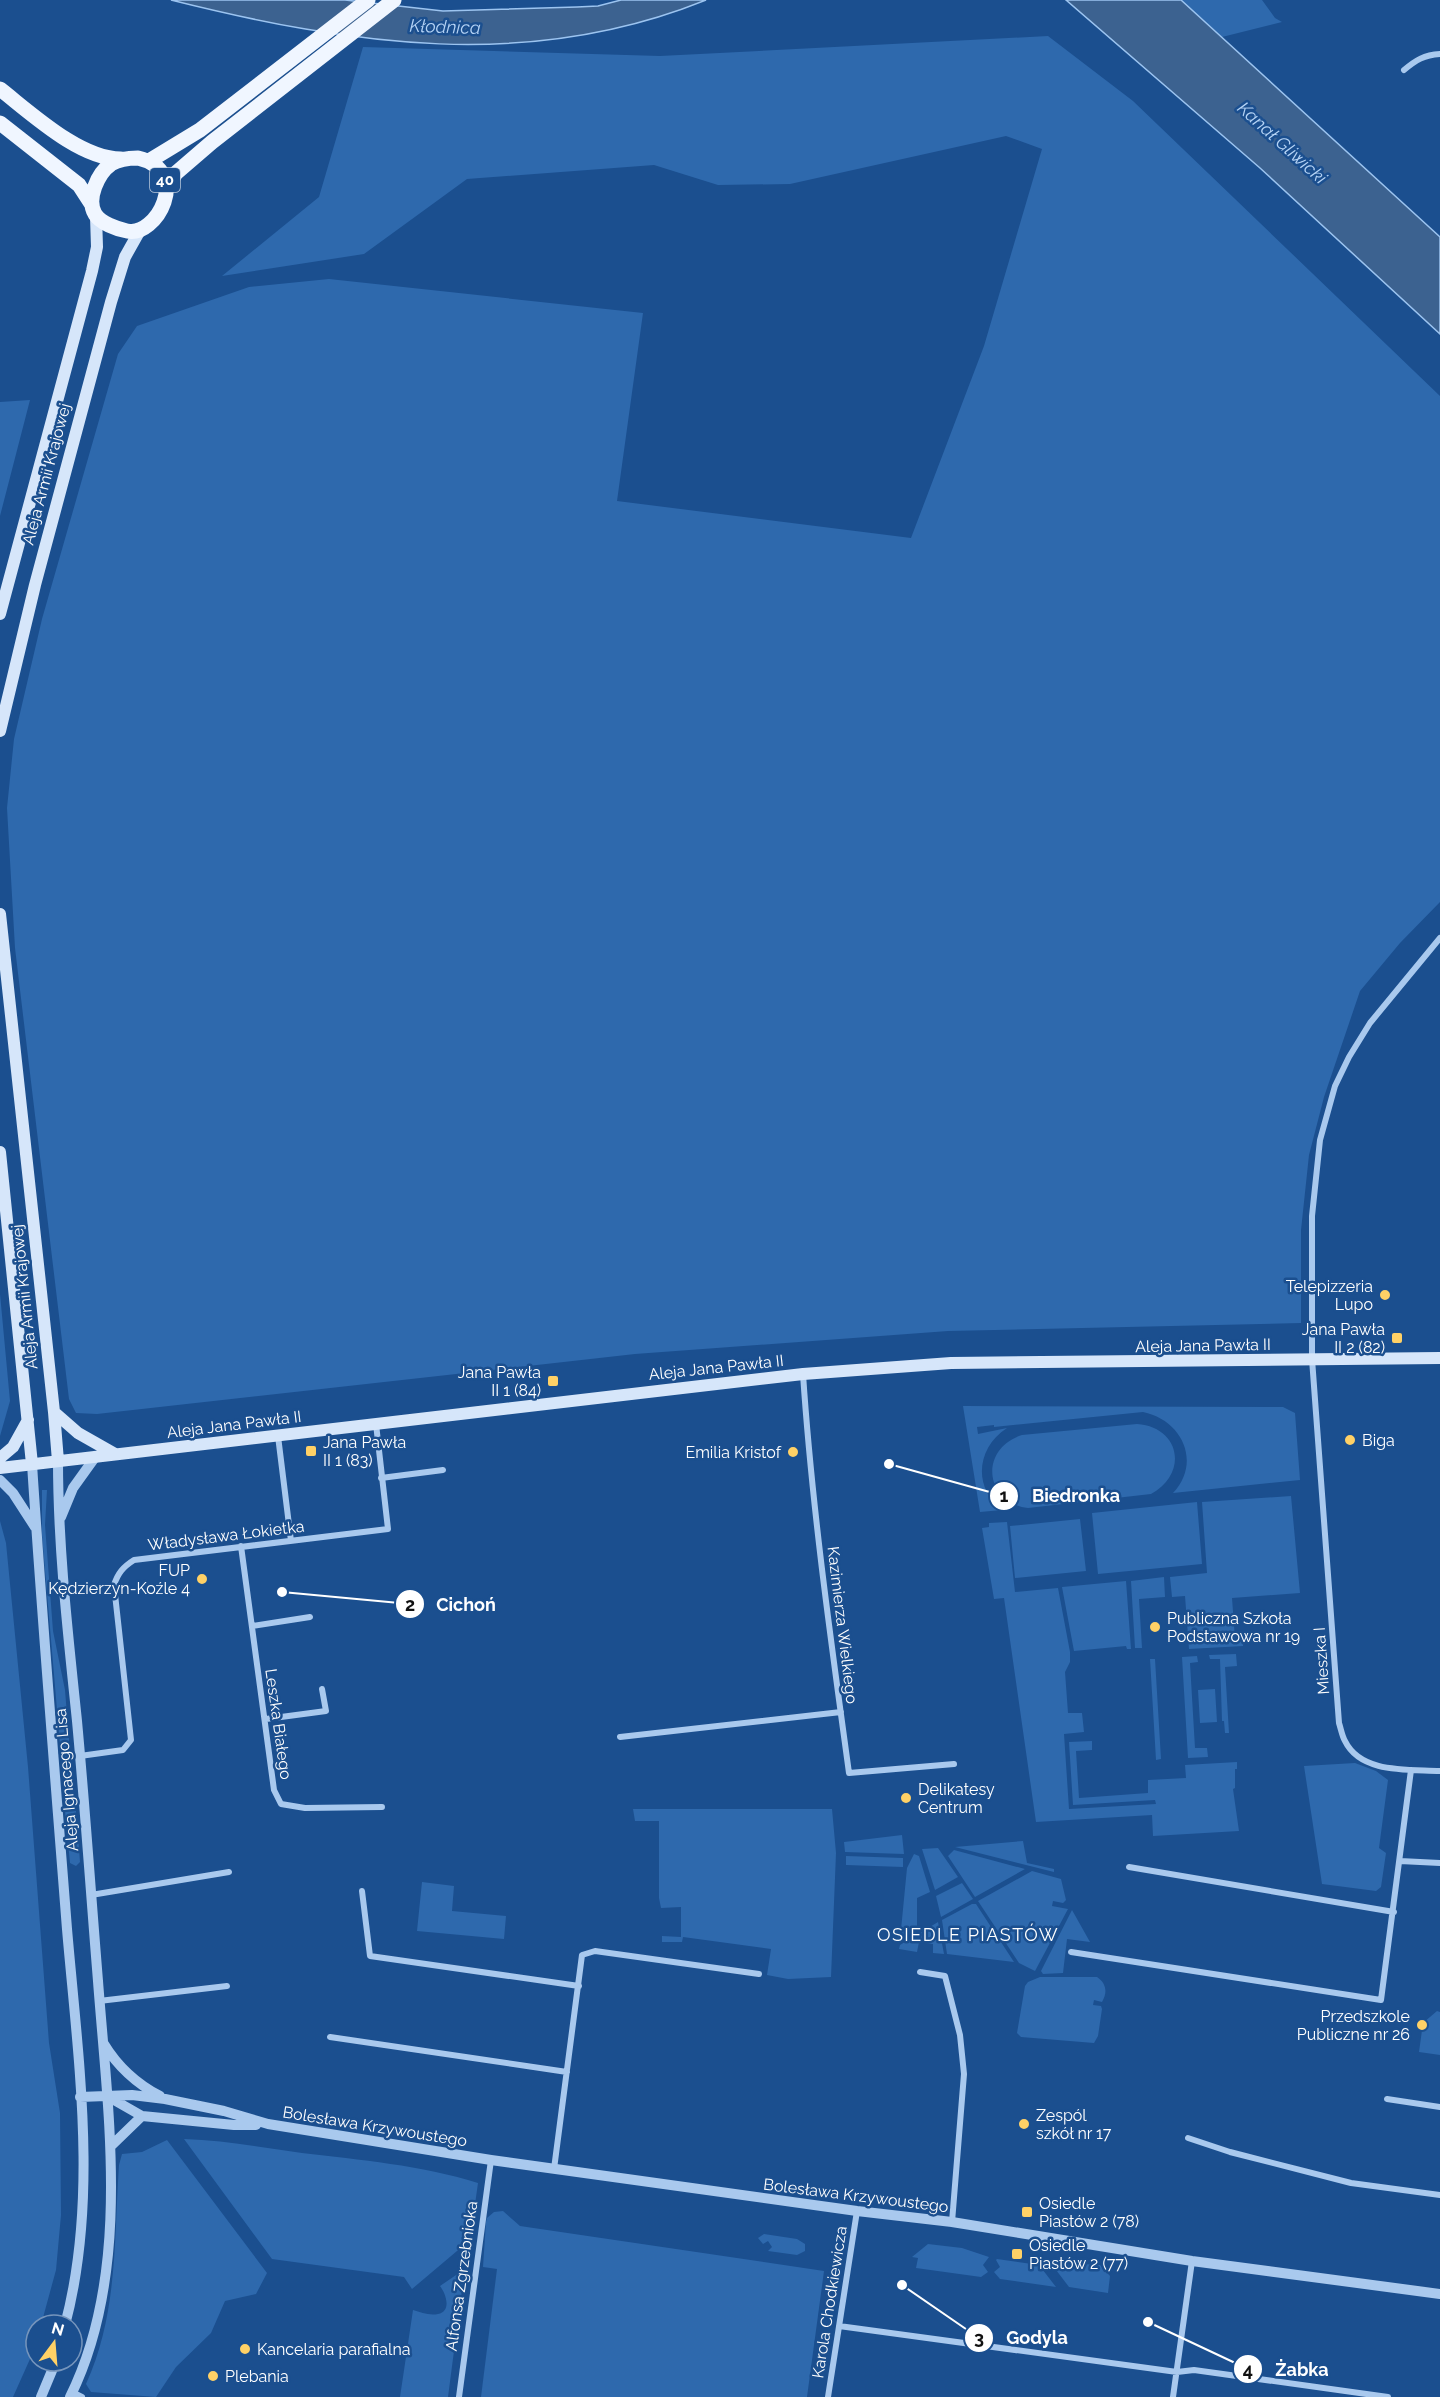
<svg xmlns="http://www.w3.org/2000/svg" width="1440" height="2397" font-family="Raleway,sans-serif">
  <style>
    .green { fill: #2e69ad }
    .water { fill: #3c6290; stroke: #9cc4f0; stroke-width: 1.5 }
    .lines { fill: none; stroke-linecap: round; stroke-linejoin: round }
    .minor { stroke: #a9c9ee; stroke-width: 6 }
    .tertiary { stroke: #a9c9ee; stroke-width: 10 }
    .secondary { stroke: #d6e6fa; stroke-width: 12 }
    .primary { stroke: #f0f6ff; stroke-width: 15 }
    .poi-dot { fill: #ffd166; stroke: #1b4f8f; stroke-width: 2 }
    .labels { text-anchor: middle; stroke-width: 5; stroke-linejoin: round; paint-order: stroke }
    .shield { fill: #1b4f8f; stroke: #bbcadd; stroke-width: 1.5 }
    .shield-label { font-size: 15px; font-weight: bold; fill: #fff }
    .street-label { font-size: 16px; fill: #fff; stroke: #1b4f8f }
    .poi-label { font-size: 16px; fill: #fff; stroke: #1b4f8f; text-anchor: start }
    .water-label { font-size: 18px; font-style: italic; fill: #b5d3f5; stroke: #1b4f8f }
    .neighbourhood-label { font-size: 18px; letter-spacing: 1.5px; fill: #fff; stroke: #1b4f8f }
    .leader { fill: none; stroke: #fff; stroke-width: 2 }
    .callout-dot { fill: #fff; stroke: #1b4f8f; stroke-width: 2 }
    .mark-label { font-size: 18px; text-anchor: middle; font-weight: bold; fill: #111 }
    .callout-label { font-size: 18px; text-anchor: middle; font-weight: bold; fill: #fff; stroke: #1b4f8f; stroke-width: 5; stroke-linejoin: round; paint-order: stroke }
  </style>
  <rect width="100%" height="100%" fill="#1b4f8f"/>
  <!-- green -->
  <path class="green" d="M 1181,0 L 1262,0 L 1275,18 L 1282,22 L 1222,37 Z
    M 1048,36 L 1133,101 L 1440,396 L 1440,902 L 1400,943 L 1360,991 L 1324,1097 L 1309,1155 L 1301,1230 L 1301,1323 L 948,1331 L 635,1354 L 97,1414 L 76,1413 L 69,1399 L 15,948 L 7,808 L 14,739 L 42,619 L 118,354 L 137,326 L 249,287 L 329,279 L 643,313 L 617,501 L 911,538 L 984,346 L 1042,149 L 1006,136 L 790,184 L 718,185 L 654,165 L 467,179 L 364,254 L 222,276 L 319,197 L 363,47 L 660,56 Z
    M 30,400 L 0,516 L 0,402 Z
    M 0,1294 L 10,1401 L 0,1436 Z
    M 963,1406 L 1283,1407 L 1295,1413 L 1300,1480 L 1173,1493 C 1202,1462 1182,1420 1143,1412 L 994,1427 L 994,1425 L 977,1427 L 978,1434 L 1007,1428 C 976,1448 973,1488 1002,1510 L 980,1512 Z
    M 1137,1424 C 1180,1427 1189,1473 1151,1494 L 1028,1508 C 984,1502 979,1449 1022,1435 Z
    M 42,1490 L 47,1490 L 45,1525 L 53,1631 L 65,1690 L 73,1790 L 64,1791 L 42,1535 Z
    M 1291,1496 L 1300,1593 L 1232,1598 L 1235,1639 L 1243,1639 L 1243,1646 L 1189,1649 L 1185,1596 L 1172,1597 L 1170,1577 L 1207,1573 L 1202,1502 Z
    M 1197,1502 L 1202,1564 L 1098,1574 L 1092,1513 Z
    M 1080,1519 L 1086,1571 L 1015,1578 L 1010,1526 Z
    M 0,1521 L 6,1543 L 28,1767 L 49,2043 L 60,2113 L 61,2215 L 56,2270 L 41,2325 L 36,2325 L 34,2350 L 13,2397 L 0,2397 Z
    M 1007,1522 L 1015,1592 L 1058,1588 L 1070,1652 L 1070,1662 L 1065,1672 L 1068,1713 L 1082,1713 L 1084,1732 L 1064,1734 L 1069,1809 L 1156,1804 L 1155,1800 L 1073,1805 L 1069,1742 L 1092,1741 L 1092,1750 L 1076,1751 L 1079,1798 L 1148,1793 L 1148,1780 L 1186,1778 L 1185,1765 L 1237,1762 L 1237,1769 L 1235,1769 L 1235,1788 L 1233,1789 L 1239,1831 L 1153,1836 L 1152,1815 L 1036,1822 L 1004,1598 L 994,1599 L 982,1528 L 989,1527 L 989,1523 Z
    M 1164,1577 L 1165,1597 L 1139,1599 L 1142,1648 L 1135,1648 L 1131,1581 Z
    M 1126,1581 L 1131,1649 L 1127,1649 L 1126,1646 L 1074,1651 L 1062,1587 Z
    M 1236,1654 L 1237,1666 L 1225,1667 L 1229,1733 L 1225,1733 L 1224,1721 L 1222,1721 L 1220,1659 L 1210,1659 L 1209,1655 Z
    M 1197,1656 L 1198,1662 L 1190,1663 L 1195,1748 L 1207,1748 L 1208,1757 L 1188,1758 L 1182,1657 Z
    M 1150,1659 L 1155,1659 L 1161,1759 L 1156,1760 Z
    M 1215,1689 L 1217,1722 L 1200,1723 L 1198,1690 Z
    M 1355,1763 L 1376,1771 L 1388,1780 L 1379,1848 L 1386,1853 L 1381,1887 L 1376,1891 L 1322,1884 L 1304,1766 Z
    M 75,1799 L 80,1862 L 76,1866 L 70,1863 L 64,1800 Z
    M 633,1809 L 832,1809 L 836,1853 L 831,1977 L 788,1979 L 767,1975 L 771,1949 L 683,1937 L 682,1942 L 662,1942 L 662,1936 L 681,1937 L 681,1907 L 661,1908 L 659,1898 L 659,1821 L 635,1821 Z
    M 902,1835 L 904,1854 L 845,1852 L 844,1842 Z
    M 1023,1841 L 1027,1863 L 1054,1869 L 1054,1872 L 955,1847 Z
    M 938,1848 L 958,1877 L 935,1890 L 922,1849 Z
    M 954,1850 L 1025,1869 L 975,1897 L 948,1856 Z
    M 914,1854 L 919,1856 L 930,1892 L 917,1898 L 917,1930 L 900,1940 L 907,1868 Z
    M 846,1856 L 903,1858 L 903,1867 L 846,1865 Z
    M 1032,1871 L 1061,1879 L 1066,1900 L 1063,1903 L 1053,1901 L 1052,1906 L 1068,1909 L 1035,1971 L 1019,1963 L 978,1901 Z
    M 422,1882 L 454,1886 L 452,1911 L 506,1916 L 504,1939 L 417,1931 Z
    M 962,1883 L 973,1899 L 941,1917 L 936,1896 Z
    M 972,1904 L 976,1904 L 1014,1962 L 947,1954 L 942,1920 Z
    M 1072,1910 L 1090,1942 L 1067,1939 L 1063,1973 L 1043,1974 L 1041,1971 Z
    M 938,1922 L 944,1954 L 933,1953 L 933,1944 L 919,1942 L 917,1952 L 899,1949 L 900,1945 Z
    M 1040,1977 L 1097,1977 C 1106,1983 1108,1992 1102,2002 L 1094,2000 L 1093,2005 L 1101,2006 L 1102,2009 L 1098,2036 L 1094,2043 L 1021,2037 L 1017,2033 L 1025,1986 L 1028,1982 Z
    M 1437,2011 L 1440,2012 L 1440,2055 L 1419,2052 L 1423,2023 Z
    M 184,2139 C 224,2140 263,2148 302,2153 C 360,2160 421,2165 478,2183 L 470,2240 L 412,2289 L 404,2277 L 272,2259 Z
    M 167,2140 L 267,2273 L 256,2294 L 225,2301 L 211,2333 L 176,2367 L 156,2397 L 91,2392 L 86,2384 C 118,2314 114,2239 119,2165 L 122,2154 L 142,2152 Z
    M 503,2211 L 520,2226 L 824,2271 L 807,2397 L 481,2397 L 497,2269 L 483,2267 L 486,2222 L 487,2218 L 494,2212 Z
    M 764,2234 L 797,2239 L 805,2244 L 805,2251 L 797,2255 L 768,2251 L 772,2247 L 768,2241 L 763,2244 L 758,2238 Z
    M 928,2244 L 962,2248 L 989,2257 L 983,2265 L 988,2272 L 981,2277 L 916,2268 L 918,2258 L 912,2257 Z
    M 997,2259 L 1039,2265 L 1056,2287 L 1000,2279 L 994,2272 L 1000,2267 L 996,2260 Z
    M 1082,2264 L 1100,2265 L 1110,2276 L 1108,2293 L 1069,2287 L 1053,2266 Z
    M 459,2273 L 464,2274 L 448,2397 L 400,2397 L 413,2310 C 421,2312 429,2316 438,2314 C 452,2311 446,2294 440,2286 Z"/>
  <!-- water -->
  <path class="water" d="M 171,0 L 345,0 L 443,11 L 577,7 L 598,6 L 621,0 L 706,0 C 528,72 351,45 171,0 Z
    M 1066,0 L 1181,0 L 1440,237 L 1440,334 L 1260,168 Z"/>
  <g class="lines">
    <!-- minor -->
    <path class="minor" d="M 1404,70 C 1416,60 1424,55 1440,54
      M 1440,938 L 1370,1023 L 1349,1057 L 1335,1086 L 1320,1140 L 1312,1216 L 1312,1359 L 1339,1723 C 1341,1729 1342,1736 1345,1741 C 1361,1774 1409,1769 1440,1771
      M 803,1374 C 812,1508 831,1641 849,1773 L 954,1764
      M 278,1436 L 291,1541
      M 381,1478 L 443,1470
      M 241,1546 L 274,1790 L 281,1804 L 305,1808 L 382,1807
      M 252,1626 L 310,1617
      M 266,1719 L 326,1711 L 322,1689
      M 620,1737 L 841,1712
      M 80,1756 L 123,1750 L 131,1740 L 114,1585 C 118,1573 123,1567 134,1560 L 388,1529 L 376,1424
      M 1400,1861 L 1440,1863
      M 1129,1867 L 1394,1912
      M 362,1891 L 370,1956 L 579,1986
      M 91,1895 L 229,1872
      M 1071,1952 L 1381,2000 L 1411,1770
      M 920,1972 L 945,1976 L 960,2035 L 964,2074 L 952,2222
      M 99,2001 L 227,1986
      M 330,2037 L 567,2072
      M 1387,2099 L 1440,2107
      M 1188,2138 L 1230,2152 L 1351,2183 L 1440,2195
      M 554,2169 L 582,1955 L 595,1951 L 759,1974
      M 839,2326 L 1177,2372 L 1194,2370 L 1388,2397
      M 72,2392 L 82,2397
      M 459,2397 L 491,2160
      M 828,2397 L 857,2211
      M 1173,2397 L 1192,2261"/>
    <!-- tertiary -->
    <path class="tertiary" d="M 58,1461 C 58,1548 68,1634 77,1721 C 85,1808 91,1895 98,1981 C 108,2115 132,2272 70,2397
      M 32,1464 C 42,1619 55,1774 67,1929 C 78,2058 99,2198 65,2325
      M 0,1480 L 13,1493 L 35,1527
      M 61,1517 L 73,1488 L 96,1456
      M 104,2044 C 118,2067 135,2083 160,2096
      M 107,2096 L 142,2116 L 234,2125 L 256,2125
      M 80,2097 L 132,2095 L 165,2099 L 224,2111 L 268,2124 L 491,2160 L 857,2211 L 952,2222 L 1192,2261 L 1440,2294
      M 111,2146 L 142,2116
      M 41,2397 L 56,2361"/>
    <!-- secondary -->
    <path class="secondary" d="M 0,614 L 92,271 L 97,247 L 96,216
      M 0,731 L 35,585 L 111,302 L 125,257 L 139,232
      M 0,914 L 54,1412 L 58,1461
      M 0,1152 L 32,1464
      M 54,1412 L 78,1433 L 115,1454
      M 0,1458 L 13,1447 L 28,1420
      M 0,1468 L 803,1374 L 951,1363 L 1440,1358"/>
    <!-- primary -->
    <path class="primary" d="M 0,89 C 32,114 80,159 121,159
      M 0,123 L 79,185 L 92,205
      M 138,158 C 193,171 156,238 127,231 C 117,229 100,223 95,214 C 86,199 98,173 111,164 C 119,159 128,158 138,158 Z
      M 149,161 L 200,130 L 368,0
      M 167,188 L 176,173 L 212,142 L 394,0"/>
  </g>
  <!-- markers -->
  <g class="poi-dot">
    <circle cx="1385" cy="1295" r="6"/>
    <rect x="1391" y="1332" width="12" height="12" rx="3"/>
    <rect x="547" y="1375" width="12" height="12" rx="3"/>
    <circle cx="1350" cy="1440" r="6"/>
    <rect x="305" y="1445" width="12" height="12" rx="3"/>
    <circle cx="793" cy="1452" r="6"/>
    <circle cx="202" cy="1579" r="6"/>
    <circle cx="1155" cy="1627" r="6"/>
    <circle cx="906" cy="1798" r="6"/>
    <circle cx="1422" cy="2025" r="6"/>
    <circle cx="1024" cy="2124" r="6"/>
    <rect x="1021" y="2206" width="12" height="12" rx="3"/>
    <rect x="1011" y="2248" width="12" height="12" rx="3"/>
    <circle cx="245" cy="2349" r="6"/>
    <circle cx="213" cy="2376" r="6"/>
  </g>
  <g class="labels">
    <!-- shield labels -->
    <rect class="shield" x="150" y="168" width="30" height="24" rx="4.5"/>
    <g class="shield-label">
      <text x="165" y="185">40</text>
    </g>
    <!-- street labels -->
    <g class="street-label">
      <text transform="translate(46 474) rotate(-75)" y="6">Aleja Armii Krajowej</text>
      <text transform="translate(24 1297) rotate(-96)" y="6">Aleja Armii Krajowej</text>
      <text transform="translate(1203 1345) rotate(-1)" y="6">Aleja Jana Pawła II</text>
      <text transform="translate(716 1367) rotate(-6)" y="6">Aleja Jana Pawła II</text>
      <text transform="translate(234 1424) rotate(-7)" y="6">Aleja Jana Pawła II</text>
      <text transform="translate(226 1535) rotate(-7)" y="6">Władysława Łokietka</text>
      <text transform="translate(843 1625) rotate(83)" y="6">Kazimierza Wielkiego</text>
      <text transform="translate(1321 1661) rotate(-94)" y="6">Mieszka I</text>
      <text transform="translate(279 1724) rotate(82)" y="6">Leszka Białego</text>
      <text transform="translate(66 1780) rotate(-95)" y="6">Aleja Ignacego Lisa</text>
      <text transform="translate(375 2126) rotate(9)" y="6">Bolesława Krzywoustego</text>
      <text transform="translate(856 2195) rotate(7)" y="6">Bolesława Krzywoustego</text>
      <text transform="translate(461 2276) rotate(-82)" y="6">Alfonsa Zgrzebnioka</text>
      <text transform="translate(829 2302) rotate(-81)" y="6">Karola Chodkiewicza</text>
    </g>
    <!-- poi labels -->
    <g class="poi-label">
      <text x="1373" y="1292" text-anchor="end">Telepizzeria<tspan x="1373" dy="18">Lupo</tspan></text>
      <text x="1385" y="1335" text-anchor="end">Jana Pawła<tspan x="1385" dy="18">II 2 (82)</tspan></text>
      <text x="541" y="1378" text-anchor="end">Jana Pawła<tspan x="541" dy="18">II 1 (84)</tspan></text>
      <text x="1362" y="1446">Biga</text>
      <text x="323" y="1448">Jana Pawła<tspan x="323" dy="18">II 1 (83)</tspan></text>
      <text x="781" y="1458" text-anchor="end">Emilia Kristof</text>
      <text x="190" y="1576" text-anchor="end">FUP<tspan x="190" dy="18">Kędzierzyn-Koźle 4</tspan></text>
      <text x="1167" y="1624">Publiczna Szkoła<tspan x="1167" dy="18">Podstawowa nr 19</tspan></text>
      <text x="918" y="1795">Delikatesy<tspan x="918" dy="18">Centrum</tspan></text>
      <text x="1410" y="2022" text-anchor="end">Przedszkole<tspan x="1410" dy="18">Publiczne nr 26</tspan></text>
      <text x="1036" y="2121">Zespól<tspan x="1036" dy="18">szkół nr 17</tspan></text>
      <text x="1039" y="2209">Osiedle<tspan x="1039" dy="18">Piastów 2 (78)</tspan></text>
      <text x="1029" y="2251">Osiedle<tspan x="1029" dy="18">Piastów 2 (77)</tspan></text>
      <text x="257" y="2355">Kancelaria parafialna</text>
      <text x="225" y="2382">Plebania</text>
    </g>
    <!-- water labels -->
    <g class="water-label">
      <text transform="translate(445 27) rotate(2)" y="6">Kłodnica</text>
      <text transform="translate(1282 143) rotate(42)" y="6">Kanał Gliwicki</text>
    </g>
    <!-- neighbourhood labels -->
    <g class="neighbourhood-label">
      <text x="968" y="1941">OSIEDLE PIASTÓW</text>
    </g>
  </g>
  <!-- callouts -->
  <path class="leader" d="M889 1464L1004 1496M282 1592L410 1604M902 2285L979 2338M1148 2322L1248 2369"/>
  <g class="callout-dot">
    <circle cx="889" cy="1464" r="6"/>
    <circle cx="282" cy="1592" r="6"/>
    <circle cx="902" cy="2285" r="6"/>
    <circle cx="1148" cy="2322" r="6"/>
    <circle cx="1004" cy="1496" r="15"/>
    <circle cx="410" cy="1604" r="15"/>
    <circle cx="979" cy="2338" r="15"/>
    <circle cx="1248" cy="2369" r="15"/>
  </g>
  <g class="mark-label">
    <text x="1004" y="1502">1</text>
    <text x="410" y="1611">2</text>
    <text x="979" y="2344">3</text>
    <text x="1248" y="2376">4</text>
  </g>
  <g class="callout-label">
    <text x="1076" y="1502">Biedronka</text>
    <text x="466" y="1611">Cichoń</text>
    <text x="1037" y="2344">Godyla</text>
    <text x="1302" y="2376">Żabka</text>
  </g>
  <!-- north arrow -->
  <g transform="translate(54 2343) rotate(16)"><circle r="28" fill="#1b4f8f" stroke="#7695bc" stroke-width="1.5"/>
  <path d="M0-4.5L10 22L0 15L-10 22Z" fill="#ffd166"/>
  <text y="-9" font-size="16" font-weight="bold" text-anchor="middle" fill="#ffffff">N</text>
  </g>
</svg>
